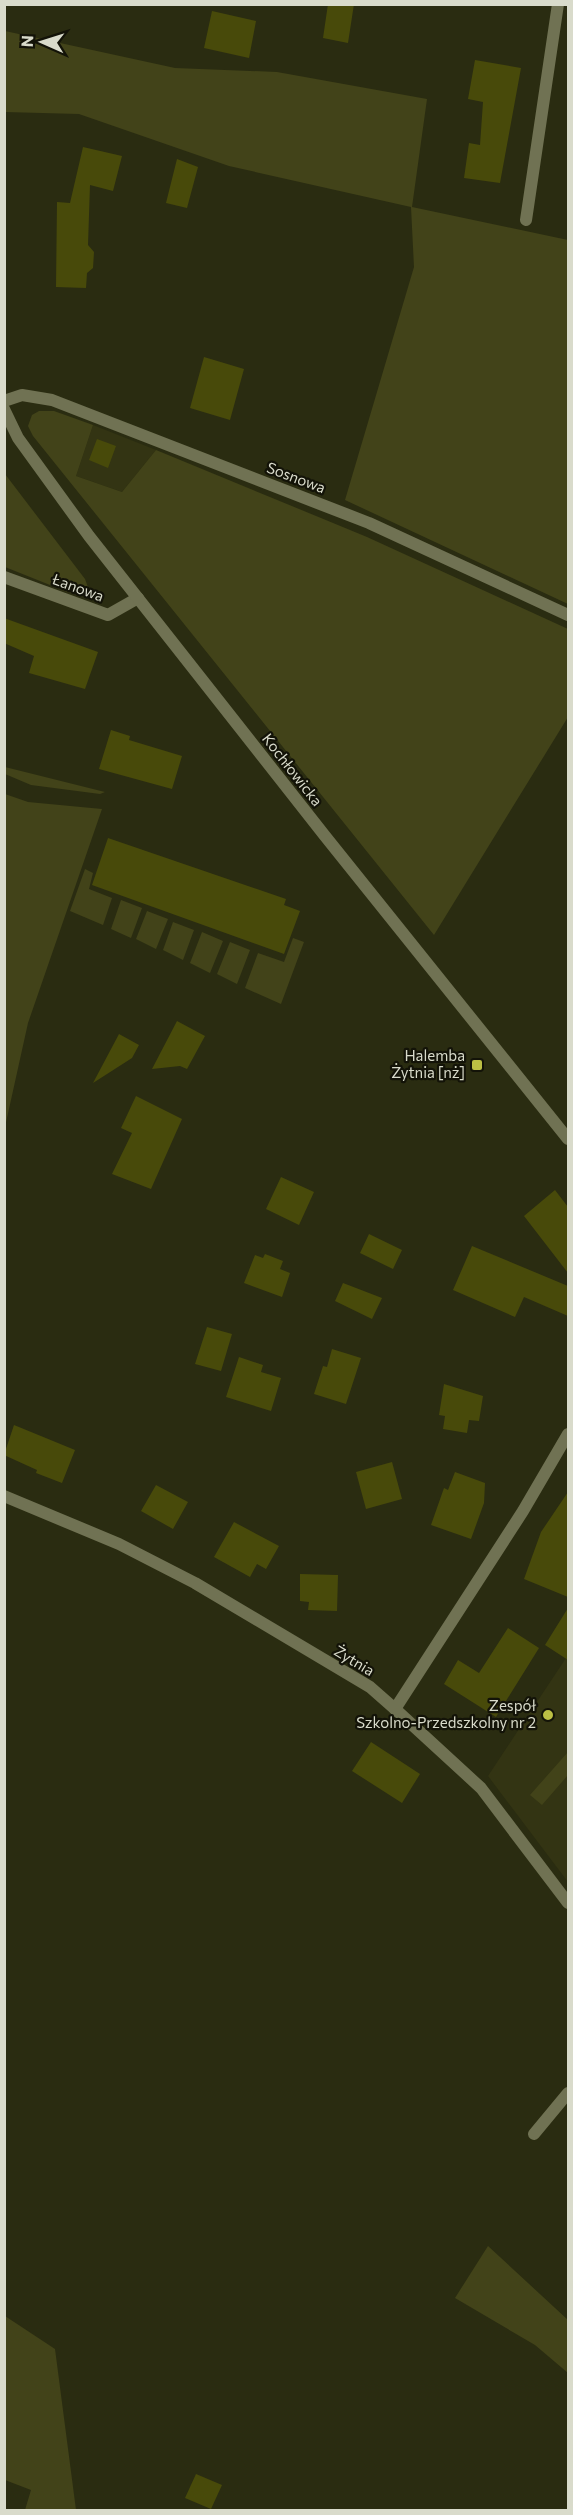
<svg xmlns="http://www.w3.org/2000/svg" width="573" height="2515" font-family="Commissioner,sans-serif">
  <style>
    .built { fill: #333413 }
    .green { fill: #424319 }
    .building { fill: #484a0a }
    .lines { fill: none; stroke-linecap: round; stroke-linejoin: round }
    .service { stroke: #707253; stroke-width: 12 }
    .minor { stroke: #707253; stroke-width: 12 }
    .tertiary { stroke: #707253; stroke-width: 12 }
    .poi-dot { fill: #bcbf44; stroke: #131308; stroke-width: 2 }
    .labels { text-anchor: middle; stroke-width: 4.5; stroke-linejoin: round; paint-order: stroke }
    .street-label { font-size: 15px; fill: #d9dbcb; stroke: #131308 }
    .poi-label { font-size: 15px; fill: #d9dbcb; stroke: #131308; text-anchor: end }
  </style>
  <rect width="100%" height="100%" fill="#2a2c11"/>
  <!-- built -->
  <path class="built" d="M 93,425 L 156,450 L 122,492 L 76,476 Z
    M 568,1655 L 568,1882 L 488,1776 Z"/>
  <!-- green -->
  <path class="green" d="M 5,31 L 175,68 L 277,72 L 427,99 L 412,207 L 568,240 L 568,604 L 345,500 L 414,267 L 411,207 L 229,166 L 79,114 L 5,112 Z
    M 39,411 L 54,411 L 93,425 L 76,476 L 122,492 L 156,450 L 367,537 L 568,629 L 568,717 L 434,935 L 33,436 L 28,426 L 32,415 Z
    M 5,474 L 85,579 L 89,590 L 70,593 L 5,567 Z
    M 5,767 L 105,792 L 100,794 L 31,785 L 5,774 Z
    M 5,794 L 28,802 L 102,809 L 28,1023 L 5,1127 Z
    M 85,869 L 93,873 L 89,889 L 112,898 L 103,925 L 70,911 Z
    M 121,900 L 142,908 L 131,938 L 111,929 Z
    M 147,911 L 168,919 L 156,949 L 136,939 Z
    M 173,922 L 194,930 L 183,960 L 163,950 Z
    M 202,932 L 223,941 L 210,973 L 190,963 Z
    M 293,938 L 304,942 L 281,1004 L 245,988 L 258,953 L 284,962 Z
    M 230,942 L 250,950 L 237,984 L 217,974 Z
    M 568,1752 L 568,1775 L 542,1805 L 530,1795 Z
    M 488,2246 L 568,2320 L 568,2373 L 535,2345 L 455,2298 Z
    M 5,2316 L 55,2349 L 76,2510 L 25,2510 L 31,2490 L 5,2480 Z"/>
  <!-- building -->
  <path class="building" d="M 328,4 L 354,4 L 348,43 L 323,38 Z
    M 212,11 L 256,21 L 249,58 L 204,48 Z
    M 475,60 L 521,68 L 500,183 L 464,178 L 469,143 L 480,145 L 483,102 L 468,99 Z
    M 83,147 L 122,156 L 113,191 L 90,185 L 88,245 L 94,252 L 93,268 L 87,273 L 86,288 L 56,287 L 57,202 L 70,203 Z
    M 177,159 L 198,167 L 187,208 L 166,203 Z
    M 204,357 L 244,369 L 230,420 L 190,408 Z
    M 97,439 L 116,446 L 108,468 L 89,460 Z
    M 4,618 L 98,652 L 85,689 L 29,673 L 34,656 L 4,643 Z
    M 111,730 L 130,736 L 129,740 L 182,756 L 172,789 L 99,769 Z
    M 108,838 L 286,899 L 284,905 L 300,911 L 284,954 L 92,885 Z
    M 177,1021 L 205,1036 L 187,1069 L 180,1066 L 152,1069 Z
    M 119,1034 L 139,1045 L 132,1058 L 93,1083 Z
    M 136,1096 L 182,1119 L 151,1189 L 112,1174 L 132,1133 L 121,1128 Z
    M 281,1177 L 314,1192 L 299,1225 L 266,1209 Z
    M 555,1190 L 568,1207 L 568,1273 L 524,1216 Z
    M 369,1234 L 402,1250 L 393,1269 L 360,1253 Z
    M 472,1246 L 568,1286 L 568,1316 L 524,1297 L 515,1317 L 453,1290 Z
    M 265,1254 L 283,1261 L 280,1269 L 290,1273 L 282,1297 L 244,1283 L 255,1255 L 263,1258 Z
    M 343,1283 L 382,1298 L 372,1319 L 335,1301 Z
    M 207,1327 L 232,1334 L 221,1371 L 195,1364 Z
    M 332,1349 L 361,1358 L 346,1404 L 314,1394 L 323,1366 L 327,1367 Z
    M 239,1357 L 263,1365 L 261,1372 L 281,1378 L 271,1411 L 226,1397 Z
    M 444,1384 L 483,1396 L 479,1421 L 469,1420 L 467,1433 L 443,1429 L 445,1416 L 439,1415 Z
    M 14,1425 L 75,1450 L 62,1483 L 36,1473 L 37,1470 L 4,1455 Z
    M 392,1462 L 402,1499 L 366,1509 L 356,1472 Z
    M 455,1472 L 485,1483 L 484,1503 L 471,1539 L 431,1525 L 444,1488 L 448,1490 Z
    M 156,1485 L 188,1502 L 173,1529 L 141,1511 Z
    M 568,1492 L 568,1597 L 524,1579 L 541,1532 Z
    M 234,1522 L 279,1546 L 266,1569 L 257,1564 L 250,1577 L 214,1557 Z
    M 300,1574 L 338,1575 L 337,1611 L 308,1610 L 309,1602 L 300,1601 Z
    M 568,1608 L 568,1660 L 545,1645 Z
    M 508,1628 L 539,1648 L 496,1717 L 444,1684 L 458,1660 L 479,1673 Z
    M 371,1742 L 420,1774 L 402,1803 L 352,1771 Z
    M 196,2474 L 222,2485 L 211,2509 L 185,2498 Z"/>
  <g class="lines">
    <!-- service -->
    <path class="service" d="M 526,220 L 558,4
      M 395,1709 L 481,1788 L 568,1903
      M 534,2134 L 568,2093"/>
    <!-- minor -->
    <path class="minor" d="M 4,401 L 22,395 L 52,400 L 369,523 L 568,615
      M 4,577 L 108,615 L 138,598
      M 4,1496 L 119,1544 L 195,1583 L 370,1687 L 395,1709 L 523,1511 L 568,1434"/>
    <!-- tertiary -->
    <path class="tertiary" d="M 4,409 L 18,438 L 89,536 L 325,836 L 568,1139"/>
  </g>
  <!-- markers -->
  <g class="poi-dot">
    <rect x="471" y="1059" width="12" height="12" rx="3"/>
    <circle cx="548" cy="1715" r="6"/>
  </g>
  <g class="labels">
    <!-- street labels -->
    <g class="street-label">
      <text transform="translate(296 478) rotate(21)" y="5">Sosnowa</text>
      <text transform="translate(78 588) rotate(20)" y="5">Łanowa</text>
      <text transform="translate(292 770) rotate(52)" y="5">Kochłowicka</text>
      <text transform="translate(354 1661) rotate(31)" y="5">Żytnia</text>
    </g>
    <!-- poi labels -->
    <g class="poi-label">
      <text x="465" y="1061">Halemba<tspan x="465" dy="17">Żytnia [nż]</tspan></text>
      <text x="536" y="1711">Zespół<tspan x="536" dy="17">Szkolno-Przedszkolny nr 2</tspan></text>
    </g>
  </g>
  <!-- border -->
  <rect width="573" height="2515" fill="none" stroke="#d9dbcb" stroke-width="12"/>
  <!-- north arrow -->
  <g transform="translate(42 42) rotate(273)" stroke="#131308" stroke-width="4.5" paint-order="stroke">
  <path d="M0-4.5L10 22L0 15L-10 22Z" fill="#d9dbcb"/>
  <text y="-9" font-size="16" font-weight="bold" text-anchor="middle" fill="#d9dbcb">N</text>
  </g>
</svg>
